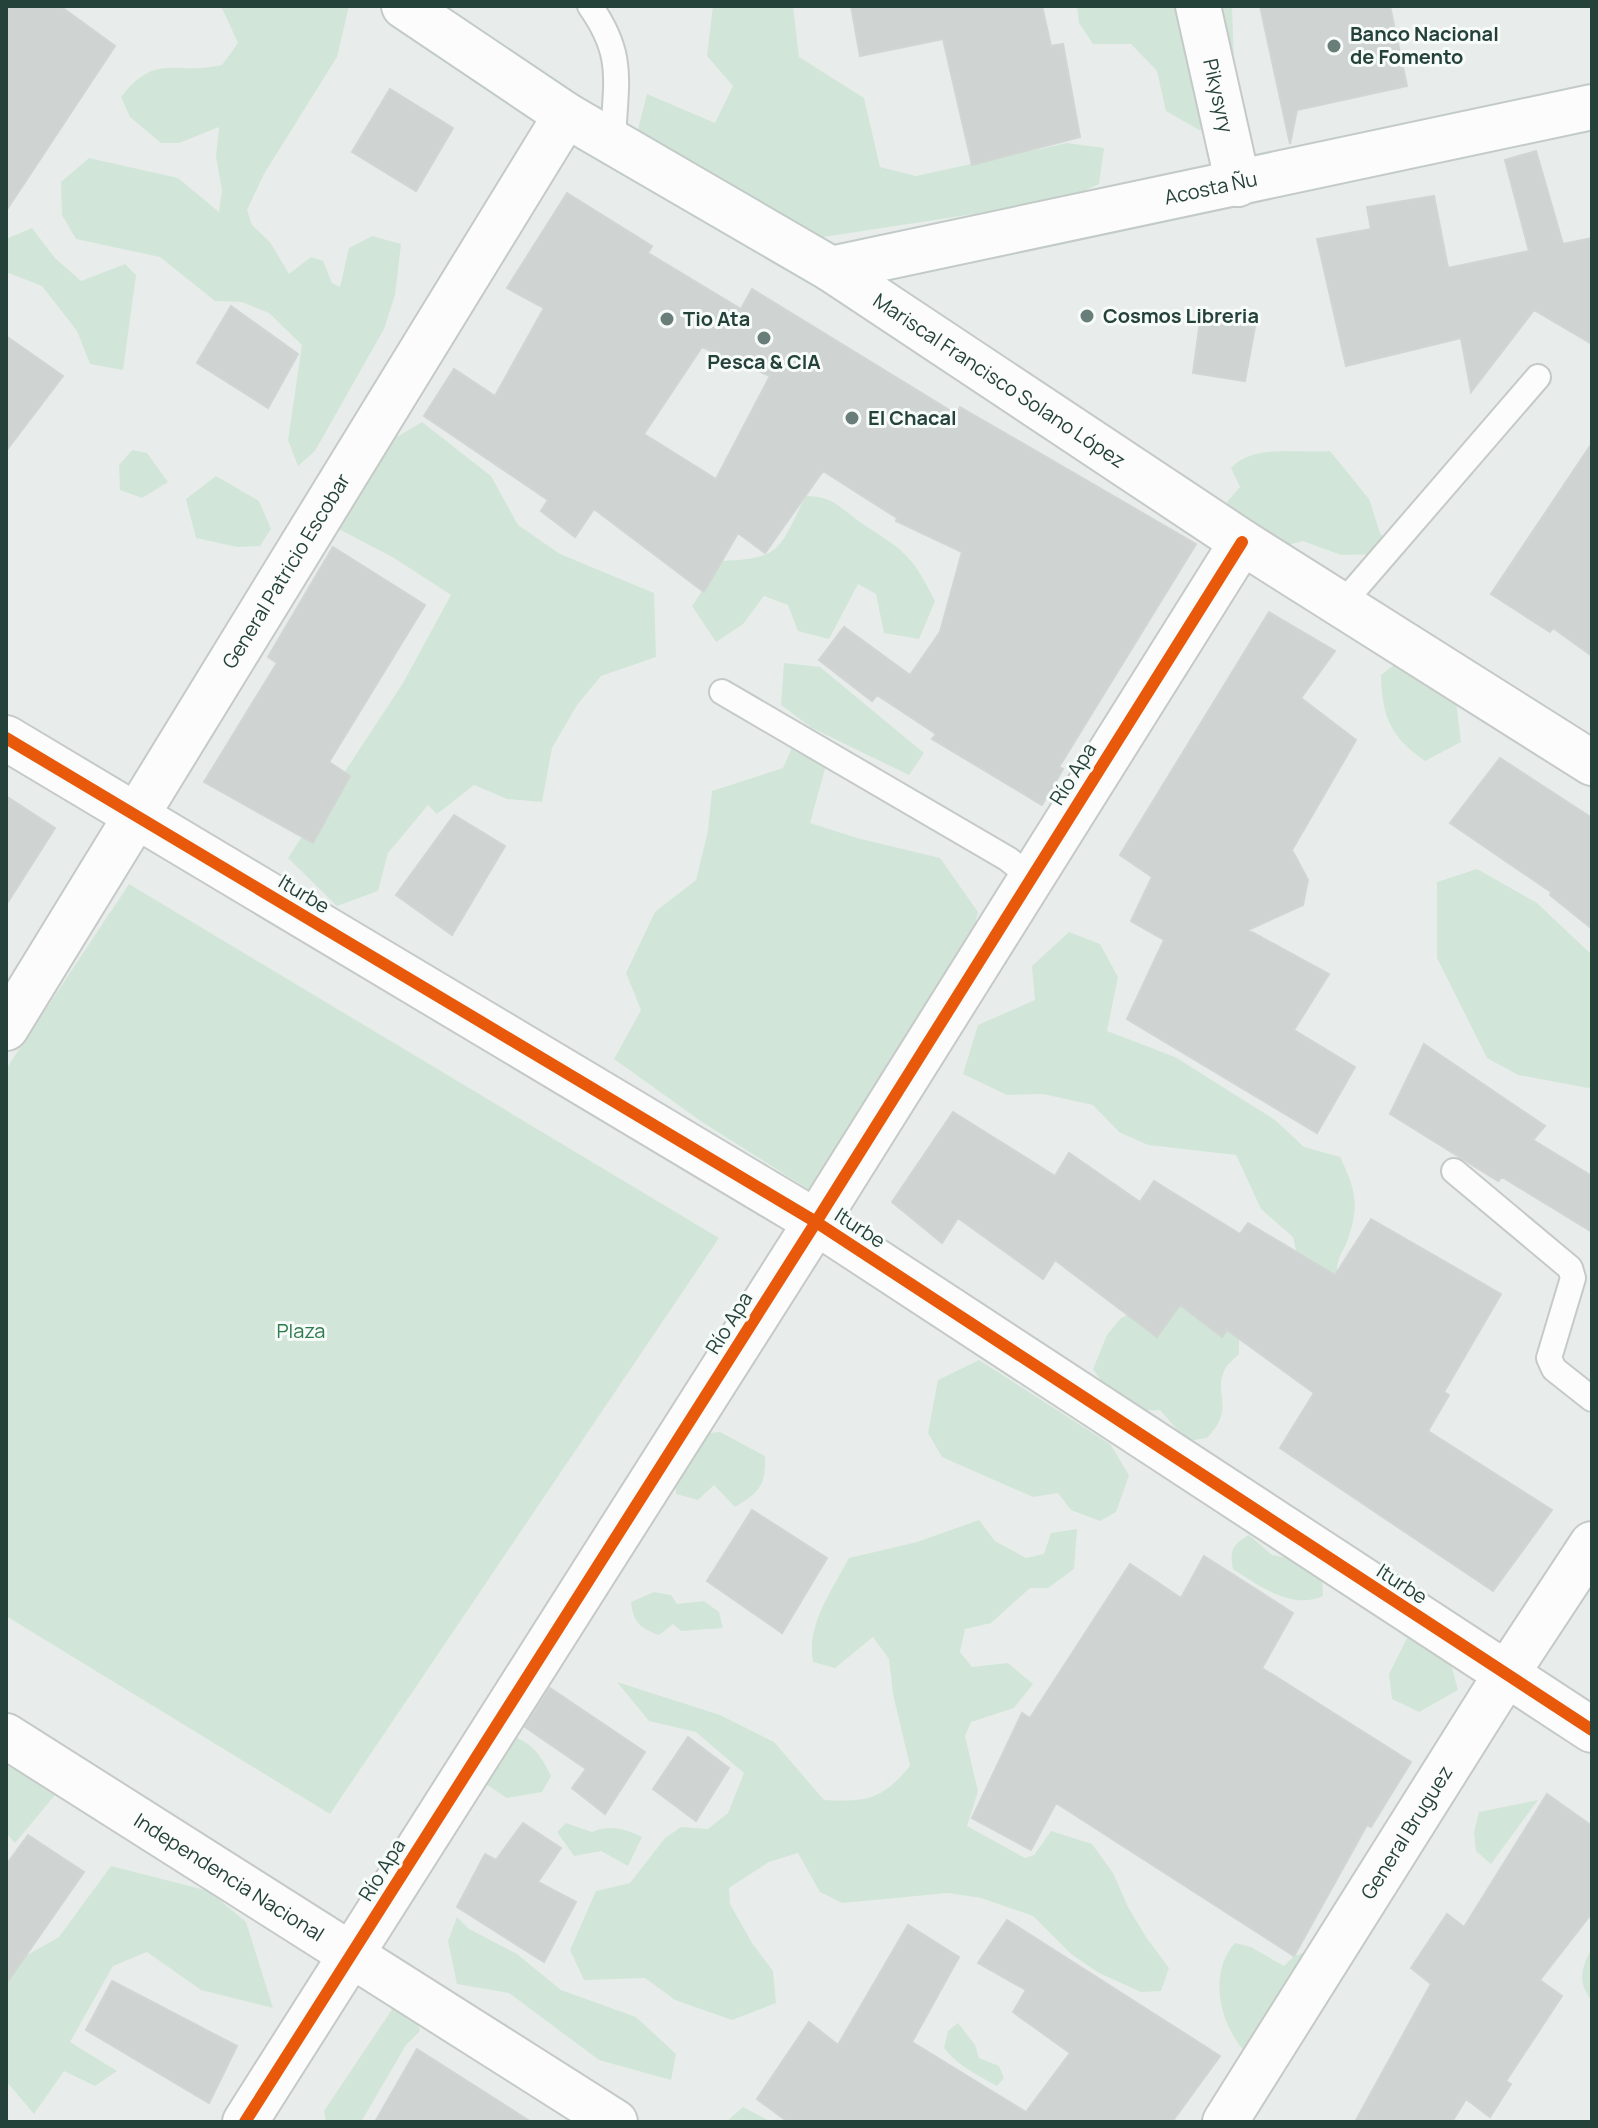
<svg xmlns="http://www.w3.org/2000/svg" width="1598" height="2128" font-family="Manrope,sans-serif">
  <style>
    .green { fill: #d1e6d8 }
    .building { fill: #cfd4d2; stroke: #d1d6d4; stroke-width: 2; fill-rule: evenodd }
    .lines { fill: none; stroke-linecap: round; stroke-linejoin: round }
    .lane-casing { stroke: #c5cac8; stroke-width: 28 }
    .street-casing { stroke: #c5cac8; stroke-width: 48 }
    .secondary-casing { stroke: #c3cbc8; stroke-width: 48 }
    .lane { stroke: #fcfcfc; stroke-width: 24 }
    .street { stroke: #fcfcfc; stroke-width: 44 }
    .secondary { stroke: #fcfcfc; stroke-width: 44 }
    .cycleway-casing { stroke: #f7fbf9; stroke-width: 17 }
    .cycleway { stroke: #e8590c; stroke-width: 12 }
    .poi-dot { fill: #697e78; stroke: #f7fbf9; stroke-width: 3 }
    .labels { text-anchor: middle; stroke-width: 6; stroke-linejoin: round; paint-order: stroke }
    .poi-label { font-size: 20px; font-weight: bold; fill: #24423a; stroke: #f7fbf9; text-anchor: start }
    .street-label { font-size: 20px; fill: #24423a; stroke: #f7fbf9 }
    .park-label { font-size: 20px; fill: #2d7a4b; stroke: #f7fbf9 }
  </style>
  <rect width="100%" height="100%" fill="#e8edeb"/>
  <!-- green -->
  <path class="green" d="M 221,6 L 349,6 L 337,57 L 264,174 L 247,210 L 252,225 L 270,242 L 289,274 L 311,257 L 323,261 L 332,283 L 340,287 L 349,248 L 372,236 L 401,244 L 395,295 L 384,329 L 315,451 L 298,466 L 288,440 L 302,345 L 269,313 L 242,302 L 215,301 L 160,257 L 76,239 L 62,215 L 61,182 L 89,158 L 178,178 L 219,212 L 222,190 L 216,157 L 219,127 L 179,143 L 161,143 L 130,117 L 121,97 C 156,51 177,76 222,65 L 238,43 Z
    M 713,6 L 793,6 L 799,57 L 864,98 L 880,167 L 916,176 L 1067,143 L 1104,148 L 1099,184 L 1065,200 L 810,239 L 637,133 L 647,94 L 715,123 L 733,86 L 707,56 Z
    M 1077,6 L 1232,6 L 1236,126 L 1199,130 L 1166,111 L 1157,71 L 1131,44 L 1093,44 L 1079,23 Z
    M 32,228 L 55,258 L 81,281 L 125,264 L 136,275 L 123,370 L 90,364 L 77,331 L 42,286 L 6,272 L 6,239 Z
    M 422,422 L 491,476 L 518,525 L 560,554 L 654,593 L 656,657 L 601,676 L 577,705 L 552,748 L 542,802 L 507,799 L 474,785 L 437,814 L 428,805 L 388,853 L 378,891 L 337,906 L 288,858 L 403,683 L 451,595 L 394,558 L 333,526 L 355,462 Z
    M 132,450 L 147,453 L 168,482 L 142,498 L 120,490 L 119,465 Z
    M 1330,451 L 1369,499 L 1380,533 L 1392,547 L 1382,554 L 1341,555 L 1303,541 L 1284,546 L 1235,526 L 1227,502 L 1240,487 L 1231,468 C 1255,443 1297,454 1330,451 Z
    M 216,476 L 259,501 L 271,529 L 260,546 L 237,547 L 196,538 L 186,499 Z
    M 806,496 C 835,497 837,506 860,522 C 903,551 911,552 935,601 L 919,639 L 884,633 L 876,594 L 858,584 L 829,639 L 798,631 L 788,605 L 764,596 L 743,624 L 716,642 L 692,606 L 722,561 C 785,559 779,546 806,496 Z
    M 1398,662 L 1456,701 L 1461,742 L 1425,761 C 1390,737 1382,716 1381,675 Z
    M 784,663 L 820,667 L 924,753 L 909,775 L 812,728 L 781,705 Z
    M 794,743 L 826,765 L 810,823 L 857,838 L 940,858 L 978,912 L 956,999 L 811,1191 L 702,1122 L 614,1059 L 641,1010 L 626,973 L 655,912 L 696,880 L 708,831 L 712,791 L 783,768 Z
    M 1477,869 L 1537,903 L 1592,955 L 1592,1086 L 1588,1088 L 1518,1075 L 1487,1058 L 1437,958 L 1437,882 Z
    M 129,884 L 719,1238 L 330,1814 L 6,1616 L 6,1069 Z
    M 1069,932 L 1100,944 L 1118,977 L 1107,1031 L 1175,1057 L 1275,1120 L 1304,1147 L 1340,1157 C 1354,1186 1360,1204 1349,1236 C 1343,1255 1336,1255 1337,1278 L 1299,1264 L 1293,1237 L 1261,1209 L 1236,1155 L 1148,1145 L 1119,1132 L 1093,1105 L 1043,1094 L 1007,1095 L 963,1074 L 978,1025 L 1035,1000 L 1032,966 Z
    M 1168,1286 L 1239,1336 L 1239,1354 C 1235,1358 1228,1364 1225,1369 C 1212,1396 1237,1406 1207,1438 L 1187,1441 L 1160,1410 C 1130,1414 1108,1393 1093,1369 L 1107,1335 L 1121,1318 L 1139,1310 Z
    M 979,1360 L 1110,1444 L 1129,1475 L 1116,1512 L 1100,1521 L 1071,1510 L 1058,1493 L 1033,1497 L 942,1457 L 928,1433 L 938,1380 Z
    M 720,1432 L 765,1456 C 766,1485 760,1492 735,1507 L 714,1485 L 698,1500 L 676,1494 L 674,1477 L 701,1434 Z
    M 979,1520 L 995,1541 L 1026,1558 L 1044,1554 L 1051,1533 L 1077,1529 L 1074,1569 L 1048,1588 L 1030,1588 L 991,1623 L 965,1629 L 960,1652 L 972,1667 L 1008,1663 L 1033,1684 L 1014,1708 L 971,1722 L 965,1736 L 978,1791 L 967,1826 L 1025,1858 L 1034,1855 L 1051,1831 L 1092,1844 L 1113,1873 L 1128,1907 L 1146,1937 L 1169,1968 L 1161,1991 L 1141,1992 L 1099,1973 L 1071,1954 L 1033,1916 L 981,1898 L 948,1893 L 842,1903 L 820,1892 L 798,1853 L 769,1862 L 729,1888 L 730,1904 L 752,1943 L 773,1971 L 776,2003 L 732,2020 L 675,2000 L 645,1978 L 584,1980 L 570,1950 L 596,1891 L 630,1883 L 665,1838 L 681,1827 L 708,1829 L 728,1813 L 744,1773 L 696,1732 L 649,1721 L 617,1682 L 720,1715 L 774,1742 L 824,1800 C 868,1802 881,1800 910,1766 L 893,1694 L 889,1659 L 873,1637 L 835,1668 L 813,1662 C 806,1625 832,1590 849,1558 L 917,1542 Z
    M 1249,1535 L 1272,1555 L 1310,1562 L 1322,1579 L 1323,1596 C 1292,1610 1259,1586 1233,1569 C 1229,1550 1233,1544 1249,1535 Z
    M 654,1592 L 671,1595 L 677,1604 L 704,1601 L 719,1612 L 723,1628 L 681,1631 L 673,1624 L 659,1635 C 640,1628 633,1622 631,1602 Z
    M 1426,1635 L 1452,1668 L 1458,1690 L 1419,1712 L 1392,1699 L 1389,1674 L 1407,1638 Z
    M 508,1734 C 532,1743 540,1753 551,1776 L 542,1792 L 507,1798 L 484,1783 Z
    M 37,1741 L 55,1795 L 15,1843 L 6,1833 L 6,1745 Z
    M 1538,1800 L 1491,1864 L 1476,1851 L 1474,1832 L 1479,1812 Z
    M 566,1823 L 592,1832 C 608,1824 627,1829 642,1837 L 628,1866 L 601,1851 L 574,1856 L 557,1832 Z
    M 111,1866 L 209,1891 L 246,1922 L 273,2008 L 201,1990 L 147,1952 L 113,1966 L 70,2042 L 117,2071 L 95,2086 L 64,2071 L 34,2114 L 6,2081 L 6,1967 L 59,1937 Z
    M 457,1917 L 469,1929 L 517,1954 L 561,1990 L 636,2017 L 676,2054 L 671,2080 L 599,2060 L 509,1993 L 457,1984 L 448,1941 Z
    M 1235,1943 L 1251,1947 L 1284,1966 L 1294,1956 L 1309,1951 L 1250,2057 C 1221,2030 1206,1975 1235,1943 Z
    M 1592,1948 L 1592,2001 C 1577,1982 1581,1968 1592,1948 Z
    M 397,2002 L 415,2013 L 420,2031 L 406,2045 L 361,2122 L 326,2122 L 324,2111 Z
    M 958,2023 L 975,2045 L 979,2058 L 999,2066 L 1004,2078 L 997,2086 C 978,2076 956,2064 944,2048 L 948,2031 Z
    M 743,2107 L 768,2120 L 768,2122 L 726,2122 Z"/>
  <!-- building -->
  <path class="building" d="M 6,6 L 60,6 L 115,46 L 6,211 Z
    M 851,6 L 1042,6 L 1051,46 L 1063,44 L 1080,137 L 972,165 L 943,39 L 860,56 Z
    M 1260,6 L 1390,6 L 1407,86 L 1297,110 L 1290,144 Z
    M 390,89 L 453,128 L 416,191 L 352,152 Z
    M 1536,151 L 1563,244 L 1592,238 L 1592,344 L 1534,310 L 1471,392 L 1461,338 L 1346,366 L 1317,239 L 1371,229 L 1367,207 L 1434,196 L 1448,268 L 1529,251 L 1505,160 Z
    M 567,193 L 652,246 L 648,253 L 741,309 L 752,289 L 956,414 L 960,407 L 1196,544 L 1059,767 L 1063,769 L 1042,805 L 932,739 L 936,734 L 877,695 L 872,701 L 819,660 L 844,627 L 910,675 L 940,632 L 962,552 L 896,521 L 897,518 L 823,471 L 765,553 L 738,533 L 704,592 L 594,509 L 575,537 L 541,511 L 548,500 L 424,416 L 454,369 L 495,396 L 544,308 L 507,288 ZM 702,347 L 770,376 L 716,479 L 644,434 Z
    M 231,306 L 298,354 L 268,408 L 197,363 Z
    M 1200,321 L 1255,327 L 1245,381 L 1193,373 Z
    M 6,336 L 63,376 L 6,451 Z
    M 1592,443 L 1592,656 L 1553,628 L 1550,632 L 1491,594 Z
    M 333,547 L 425,605 L 329,762 L 350,776 L 313,843 L 204,782 L 277,663 L 268,657 Z
    M 1269,612 L 1335,651 L 1301,698 L 1356,740 L 1292,850 L 1308,880 L 1303,905 L 1248,930 L 1329,974 L 1294,1030 L 1355,1067 L 1317,1133 L 1127,1019 L 1164,940 L 1131,921 L 1152,877 L 1120,855 Z
    M 1500,758 L 1592,818 L 1592,929 L 1550,895 L 1551,892 L 1450,823 Z
    M 6,796 L 55,828 L 6,905 Z
    M 454,815 L 505,846 L 452,935 L 396,895 Z
    M 1424,1044 L 1545,1126 L 1533,1140 L 1592,1176 L 1592,1232 L 1502,1177 L 1498,1181 L 1390,1114 Z
    M 953,1112 L 1055,1176 L 1069,1153 L 1140,1202 L 1154,1181 L 1240,1234 L 1248,1223 L 1335,1275 L 1371,1219 L 1501,1294 L 1444,1392 L 1449,1395 L 1428,1431 L 1552,1510 L 1493,1591 L 1280,1448 L 1314,1393 L 1227,1330 L 1222,1337 L 1180,1305 L 1157,1337 L 1055,1260 L 1043,1279 L 958,1218 L 942,1243 L 892,1202 Z
    M 752,1510 L 827,1558 L 782,1633 L 707,1581 Z
    M 1204,1556 L 1293,1613 L 1262,1668 L 1411,1762 L 1371,1827 L 1367,1825 L 1294,1956 L 1056,1803 L 1031,1850 L 972,1818 L 1022,1713 L 1030,1718 L 1130,1564 L 1181,1598 Z
    M 550,1688 L 645,1752 L 605,1814 L 572,1788 L 586,1769 L 525,1727 Z
    M 688,1737 L 729,1768 L 696,1821 L 653,1789 Z
    M 1547,1794 L 1592,1826 L 1592,1913 L 1540,1980 L 1562,1996 L 1506,2081 L 1511,2084 L 1490,2117 L 1466,2099 L 1452,2122 L 1355,2122 L 1431,1984 L 1411,1968 L 1447,1914 L 1464,1927 Z
    M 523,1823 L 561,1848 L 538,1882 L 576,1902 L 544,1962 L 457,1907 L 485,1854 L 496,1860 Z
    M 28,1835 L 84,1872 L 6,1984 L 6,1865 Z
    M 1007,1920 L 1220,2056 L 1172,2122 L 788,2122 L 757,2099 L 809,2022 L 838,2045 L 908,1925 L 959,1957 L 912,2042 L 1026,2112 L 1070,2053 L 1013,2012 L 1026,1990 L 978,1963 Z
    M 112,1981 L 237,2046 L 209,2103 L 86,2030 Z
    M 417,2049 L 531,2122 L 375,2122 Z"/>
  <g class="lines">
    <defs>
      <path id="lane" d="M 590,6 C 626,57 615,82 613,142
        M 1342,604 L 1538,377
        M 722,692 L 1008,859 L 1032,878
        M 1454,1171 L 1570,1268 L 1573,1278 L 1549,1358 L 1554,1369 L 1592,1399"/>
      <g id="street">
        <path id="s1" d="M 1198,6 L 1238,184"/>
        <path id="s2" d="M 831,269 L 1242,542 L 1592,763"/>
        <path d="M 6,738 L 816,1222 L 1592,1730"/>
        <path id="s3" d="M 6,1028 L 566,115"/>
        <path id="s4" d="M 6,1736 L 615,2122"/>
        <path d="M 245,2122 L 816,1222 L 1242,542"/>
        <path id="s5" d="M 1225,2122 L 1505,1676 L 1592,1544"/>
      </g>
      <g id="secondary">
        <path id="s6" d="M 404,6 L 566,115 L 831,269 L 1592,107"/>
      </g>
    </defs>
    <!-- lane casing -->
    <use href="#lane" class="lane-casing"/>
    <!-- street casing -->
    <use href="#street" class="street-casing"/>
    <!-- secondary casing -->
    <use href="#secondary" class="secondary-casing"/>
    <!-- lane -->
    <use href="#lane" class="lane"/>
    <!-- street -->
    <use href="#street" class="street"/>
    <!-- secondary -->
    <use href="#secondary" class="secondary"/>
    <defs>
      <path id="cycleway" d="M 6,738 L 816,1222 L 1592,1730
        M 245,2122 L 816,1222 L 1242,542"/>
    </defs>
    <!-- cycleway casing -->
    <use href="#cycleway" class="cycleway-casing"/>
    <!-- cycleway -->
    <use href="#cycleway" class="cycleway"/>
  </g>
  <!-- markers -->
  <g class="poi-dot">
    <circle cx="1334" cy="46" r="8"/>
    <circle cx="1087" cy="316" r="8"/>
    <circle cx="667" cy="319" r="8"/>
    <circle cx="764" cy="338" r="8"/>
    <circle cx="852" cy="418" r="8"/>
  </g>
  <g class="labels">
    <!-- poi labels -->
    <g class="poi-label">
      <text x="1350" y="41">Banco Nacional<tspan x="1350" dy="23">de Fomento</tspan></text>
      <text x="1103" y="323">Cosmos Libreria</text>
      <text x="683" y="326">Tio Ata</text>
      <text x="764" y="369" text-anchor="middle">Pesca &amp; CIA</text>
      <text x="868" y="425">El Chacal</text>
    </g>
    <!-- street labels -->
    <g class="street-label">
      <text dy="7" stroke="none"><textPath href="#s1" startOffset="92">Pikysyry</textPath></text>
      <text dy="7" stroke="none"><textPath href="#s6" startOffset="890">Acosta Ñu</textPath></text>
      <text dy="7" stroke="none"><textPath href="#s2" startOffset="202">Mariscal Francisco Solano López</textPath></text>
      <text dy="7" stroke="none"><textPath href="#s3" startOffset="536">General Patricio Escobar</textPath></text>
      <text transform="translate(1073 774) rotate(-58)" y="7">Río Apa</text>
      <text transform="translate(304 894) rotate(31)" y="7">Iturbe</text>
      <text transform="translate(860 1228) rotate(33)" y="7">Iturbe</text>
      <text transform="translate(729 1323) rotate(-58)" y="7">Río Apa</text>
      <text transform="translate(1402 1584) rotate(33)" y="7">Iturbe</text>
      <text dy="7" stroke="none"><textPath href="#s5" startOffset="342">General Bruguez</textPath></text>
      <text transform="translate(382 1870) rotate(-58)" y="7">Río Apa</text>
      <text dy="7" stroke="none"><textPath href="#s4" startOffset="264">Independencia Nacional</textPath></text>
    </g>
    <!-- park labels -->
    <g class="park-label">
      <text x="301" y="1338">Plaza</text>
    </g>
  </g>
  <!-- border -->
  <rect width="1598" height="2128" fill="none" stroke="#24423a" stroke-width="16"/>
</svg>
